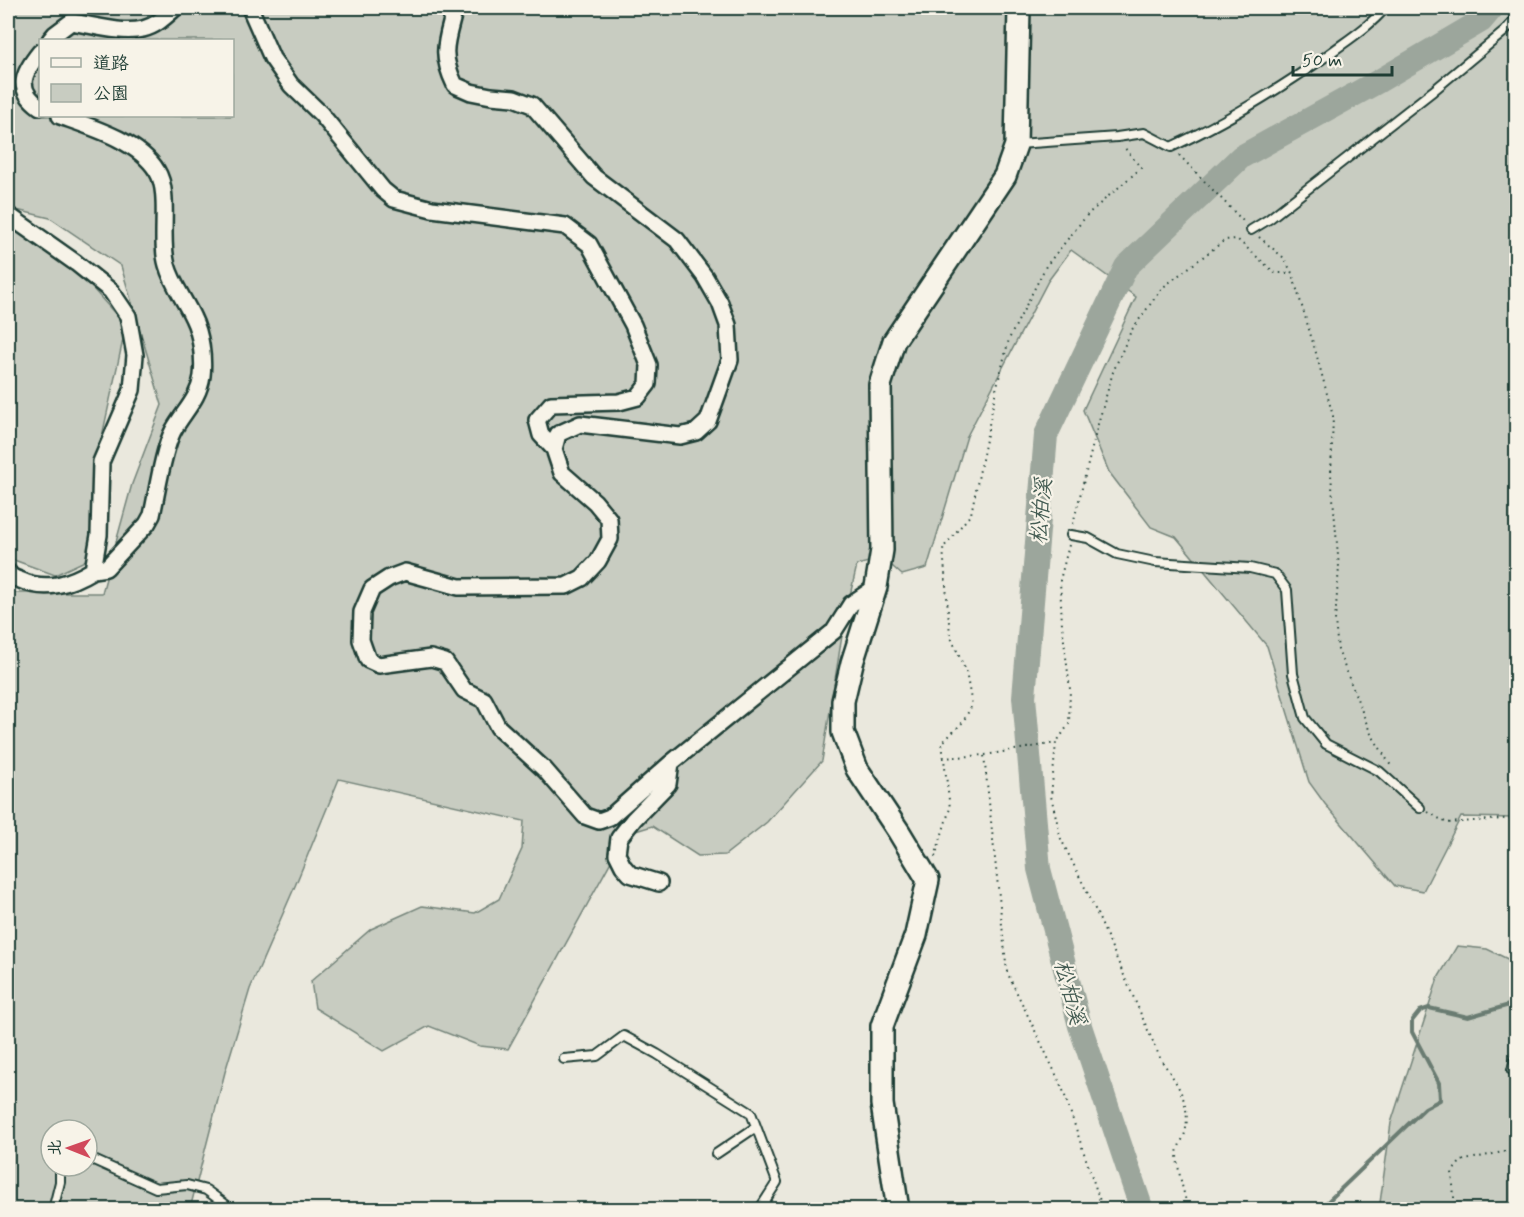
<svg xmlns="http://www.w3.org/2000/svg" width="1524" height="1217" font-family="Mynerve,'LXGW WenKai TC',sans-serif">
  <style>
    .green { fill: #c8ccc1; stroke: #74847a; stroke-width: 1.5; fill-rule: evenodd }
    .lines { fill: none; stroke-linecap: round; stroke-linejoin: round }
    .stream { stroke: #6a7c72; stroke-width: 4 }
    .river { stroke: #9ca69c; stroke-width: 24 }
    .lane-casing { stroke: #1f3d34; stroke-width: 12 }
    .street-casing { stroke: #1f3d34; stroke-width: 20 }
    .secondary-casing { stroke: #1f3d34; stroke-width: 26 }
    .path { stroke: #1f3d34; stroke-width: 2; stroke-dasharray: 1.5 4.5; stroke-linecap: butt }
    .lane { stroke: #f7f3e8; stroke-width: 8 }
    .street { stroke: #f7f3e8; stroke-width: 15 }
    .secondary { stroke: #f7f3e8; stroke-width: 21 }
    .labels { text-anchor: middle; stroke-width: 4.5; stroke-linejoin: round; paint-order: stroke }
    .water-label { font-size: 22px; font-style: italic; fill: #445c53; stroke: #f7f3e8 }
  </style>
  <rect width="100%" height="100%" fill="#eae8dd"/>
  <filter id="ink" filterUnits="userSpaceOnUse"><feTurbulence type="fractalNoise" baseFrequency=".0167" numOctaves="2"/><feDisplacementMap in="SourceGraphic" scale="12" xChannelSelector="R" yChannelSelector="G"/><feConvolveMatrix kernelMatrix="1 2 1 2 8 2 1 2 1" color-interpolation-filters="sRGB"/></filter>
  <g filter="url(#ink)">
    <!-- green -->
    <path class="green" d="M 8,8 L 1516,8 L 1516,818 L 1461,817 L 1423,891 L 1395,886 L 1325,804 L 1309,782 L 1267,646 L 1176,537 L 1151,527 L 1109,472 L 1083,410 L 1136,297 L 1071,250 L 1048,281 L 967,436 L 927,568 L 902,575 L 883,558 L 857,565 L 845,617 L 822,761 L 767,822 L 725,855 L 698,856 L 652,826 L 626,834 L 508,1049 L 480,1046 L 429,1026 L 384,1051 L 315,1008 L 311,981 L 371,929 L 422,906 L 475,913 L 499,899 L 522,849 L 524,821 L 339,779 L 295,886 L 250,989 L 225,1072 L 190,1209 L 8,1209 L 8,593 L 102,593 L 132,484 L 162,405 L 121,266 L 50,218 L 8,208 ZM 40,40 L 232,40 L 232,116 L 40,116 ZM 51,1130 L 87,1130 L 87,1166 L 51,1166 Z
      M 8,223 L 18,225 L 87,282 L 126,326 L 101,441 L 89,559 L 55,575 L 14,560 L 8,554 Z
      M 1457,946 L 1487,949 L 1516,963 L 1516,1209 L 1379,1210 L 1391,1123 L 1438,978 Z"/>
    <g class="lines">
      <!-- stream -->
      <path class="stream" d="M 1319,1210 L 1425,1108 L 1440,1100 L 1439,1083 L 1412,1032 L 1412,1021 L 1420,1011 L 1429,1008 L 1468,1017 L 1516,1003"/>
      <!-- river -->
      <path class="river" d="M 1142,1210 L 1080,1026 L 1039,869 L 1024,697 L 1046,435 L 1126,267 L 1241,157 L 1379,81 L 1481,21 L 1492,8"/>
      <defs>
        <path id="lane" d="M 1018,144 L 1117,137 L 1144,133 L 1171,147 C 1226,122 1276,91 1325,57 C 1346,41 1368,28 1385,8
          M 1251,230 L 1269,219 L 1433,91 L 1505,31 L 1516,18
          M 1071,535 L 1088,538 L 1117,554 L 1155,562 L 1250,568 L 1275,574 L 1287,590 L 1293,674 L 1305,718 L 1326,744 L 1379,771 L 1420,808
          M 1516,1055 L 1512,1070 L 1516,1072
          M 564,1059 L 597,1056 L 624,1036 L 657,1054 L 751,1113 L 777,1182 L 759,1210
          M 716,1154 L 756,1127
          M 87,1157 L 156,1188 L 187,1185 L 206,1190 L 233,1210
          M 53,1210 L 60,1182 L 60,1166"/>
        <path id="street" d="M 250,8 L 272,58 L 291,85 L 321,114 L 383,190 L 394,199 L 432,209 L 565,226 L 589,244 L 633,325 L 649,365 L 648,384 L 638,397 L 619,402 L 551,404 L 537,420 L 541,435 L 554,449
          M 455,8 C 447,41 439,52 455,85 L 471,92 L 491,96 L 514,98 L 532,105 L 594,177 L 677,240 L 705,277 L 720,303 L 728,325 L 730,360 L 708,421 L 696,432 L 680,436 L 580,424 L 558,434 L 554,449 L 562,473 L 595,502 L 609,519 L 610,539 L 598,561 L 582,578 L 566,586 L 459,587 L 405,572 L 389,578 L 372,589 L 362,612 L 361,640 L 368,660 L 379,665 L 431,658 L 445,662 L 464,690 L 484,700 L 498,727 L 545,770 L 585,816 L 599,821 L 610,817 L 671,763 L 834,631 L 851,604 L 876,587
          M 50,40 L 55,34 L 71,22 C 93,25 121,34 143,29 C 156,26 166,16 175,8
          M 40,52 C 23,73 15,89 40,107
          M 60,116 C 91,127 139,141 157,171 C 171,193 159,239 167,265 C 172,284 185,300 193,318 C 201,334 204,358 202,376 C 199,399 183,412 173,431 C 163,450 157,493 152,515 L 147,524 L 106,568 L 93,570
          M 8,215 L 76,263 L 111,291 L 128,316 L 135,355 L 132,390 L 101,462 L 99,535 L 93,570 C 70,584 46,592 20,580 C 14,578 11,577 8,572
          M 659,883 L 630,874 L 623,866 L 617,854 L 619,838 L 634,819 L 668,784 L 671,763"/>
        <path id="secondary" d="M 898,1210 L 882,1104 L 882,1026 L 916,935 L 928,880 L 899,832 L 857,769 L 843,732 L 843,701 L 852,663 L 876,587 L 882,550 L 880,385 L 894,341 L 1005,176 L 1016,145 L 1019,8"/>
      </defs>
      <!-- lane casing -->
      <use href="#lane" class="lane-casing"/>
      <!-- street casing -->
      <use href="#street" class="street-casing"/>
      <!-- secondary casing -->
      <use href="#secondary" class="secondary-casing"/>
      <!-- path -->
      <path class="path" d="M 1179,155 L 1244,222
        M 1259,237 L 1284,258 L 1292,273 L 1316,353 L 1333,416 L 1331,475 L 1339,567 L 1335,621 L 1338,650 L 1370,732 L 1391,766
        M 1073,524 L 1098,424 L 1113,372 L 1131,331 L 1162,288 L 1225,240 L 1237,239 L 1275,273 L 1292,273
        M 1069,545 L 1060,580 L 1062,625 L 1070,689 L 1069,724 L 1056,743 L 1051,796 L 1061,839 L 1091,900 L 1161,1060 C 1177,1082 1192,1105 1185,1133 C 1183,1140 1177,1147 1177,1155 C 1178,1173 1184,1192 1188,1210
        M 985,755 L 1056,743
        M 943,758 L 984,755 L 1007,972 L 1062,1087 L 1103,1210
        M 1428,812 L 1447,823 L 1516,818
        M 935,857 L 950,808 L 942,743 L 963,722 L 972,705 L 966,672 L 950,635 L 943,548 L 971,514 L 996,390 L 1009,339 L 1046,266 L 1088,214 L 1141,168 L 1124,147
        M 1455,1210 L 1452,1172 L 1461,1161 L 1516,1149"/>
      <!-- lane -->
      <use href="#lane" class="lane"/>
      <!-- street -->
      <use href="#street" class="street"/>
      <!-- secondary -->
      <use href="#secondary" class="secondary"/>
    </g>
  </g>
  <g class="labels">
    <!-- water labels -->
    <g class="water-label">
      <text transform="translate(1040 511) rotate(-85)" y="8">松柏溪</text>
      <text transform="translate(1071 992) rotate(75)" y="8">松柏溪</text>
    </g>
  </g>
  <!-- margin -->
  <rect width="1524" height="1217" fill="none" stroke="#f7f3e8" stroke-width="30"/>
  <rect x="15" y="15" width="1494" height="1187" fill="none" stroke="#1f3d34" stroke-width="2" filter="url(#ink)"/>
  <!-- legend -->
  <rect x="39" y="39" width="195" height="78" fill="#f7f3e8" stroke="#a1aaa0" stroke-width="1.5"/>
  <rect x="51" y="58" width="30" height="9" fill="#f7f3e8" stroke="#a1aaa0" stroke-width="1.5"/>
  <text x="93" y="69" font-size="18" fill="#1f3d34">道路</text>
  <rect x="51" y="84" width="30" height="18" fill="#c8ccc1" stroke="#a1aaa0" stroke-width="1.5"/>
  <text x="93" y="99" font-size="18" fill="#1f3d34">公園</text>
  <!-- north arrow -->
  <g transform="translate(69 1148) rotate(271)"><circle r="28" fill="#f7f3e8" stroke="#a1aaa0" stroke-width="1.5"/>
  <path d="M0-4.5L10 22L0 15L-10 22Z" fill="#d1495b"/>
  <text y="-9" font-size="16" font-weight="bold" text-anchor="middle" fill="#1f3d34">北</text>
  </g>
  <!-- scale -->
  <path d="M1293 66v9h99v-9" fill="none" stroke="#1f3d34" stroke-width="3"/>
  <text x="1302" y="66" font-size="18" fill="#1f3d34" stroke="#f7f3e8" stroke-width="4.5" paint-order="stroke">50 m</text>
</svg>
